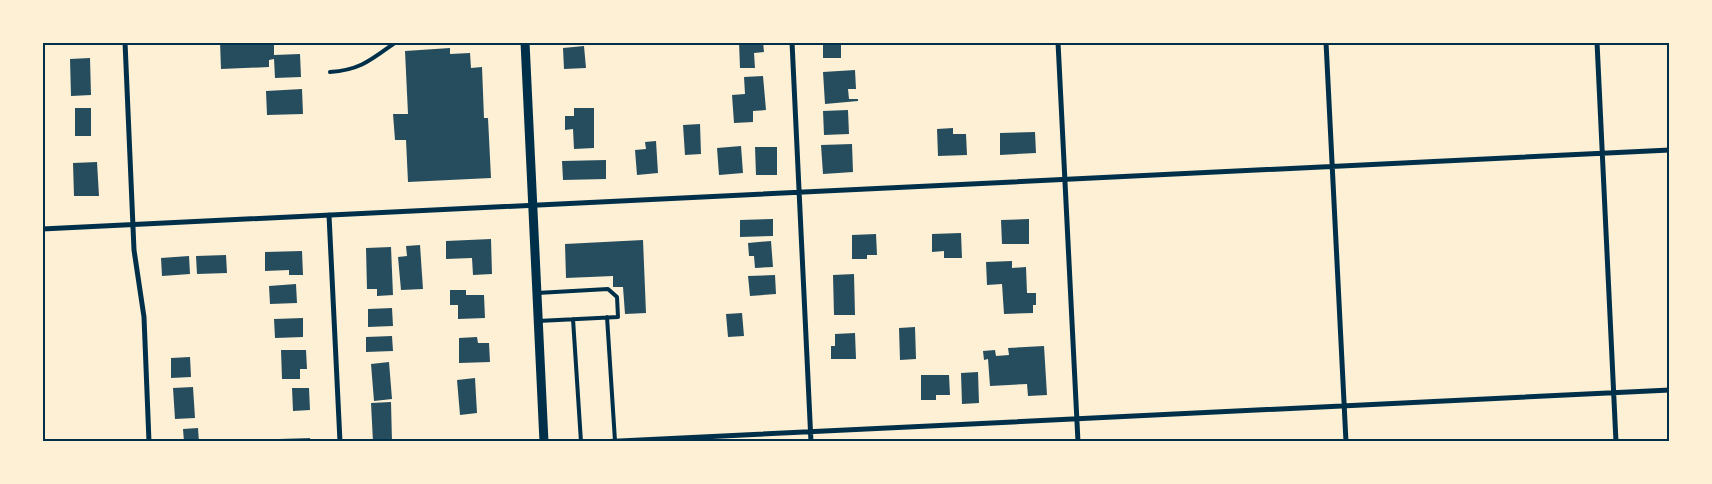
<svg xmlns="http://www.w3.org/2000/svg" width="1712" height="484" font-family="'Times New Roman',serif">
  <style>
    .building { fill: #264d5e }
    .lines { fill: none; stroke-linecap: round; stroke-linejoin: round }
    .service { stroke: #003049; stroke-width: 4 }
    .minor { stroke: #003049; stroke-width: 5 }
    .tertiary { stroke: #003049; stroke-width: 9 }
    .neatline { fill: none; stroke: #003049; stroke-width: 2 }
  </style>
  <rect width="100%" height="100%" fill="#fdf0d5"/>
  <!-- building -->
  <path class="building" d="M 220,42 L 274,42 L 274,55 L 300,54 L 301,77 L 275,78 L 274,59 L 269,60 L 269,67 L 221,69 Z
    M 739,42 L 763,42 L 764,52 L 754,53 L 755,68 L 740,68 Z
    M 823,42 L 841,42 L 841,58 L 823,58 Z
    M 584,46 L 586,68 L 564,69 L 563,48 Z
    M 450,48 L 450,54 L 470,53 L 471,68 L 482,67 L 484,118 L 488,118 L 491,178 L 408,182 L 406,140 L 395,140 L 393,114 L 408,114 L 405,51 Z
    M 90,58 L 91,95 L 71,96 L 70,59 Z
    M 855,70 L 856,89 L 848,89 L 849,99 L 858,99 L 858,101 L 825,104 L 823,72 Z
    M 763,76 L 766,110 L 753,111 L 753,122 L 734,123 L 732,95 L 745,94 L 744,77 Z
    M 302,89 L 303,114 L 267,115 L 266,91 Z
    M 75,108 L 91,108 L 91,136 L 75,136 Z
    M 574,108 L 594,108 L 594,148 L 574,149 L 573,129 L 565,130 L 565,116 L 574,116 Z
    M 848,110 L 849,134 L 824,135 L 823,111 Z
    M 700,124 L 701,154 L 685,155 L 683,125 Z
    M 953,128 L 953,134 L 966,134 L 967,155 L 938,156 L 937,129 Z
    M 1035,132 L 1036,153 L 1000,155 L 1000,133 Z
    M 656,141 L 658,173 L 637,175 L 635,150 L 646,149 L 645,142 Z
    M 852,144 L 853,172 L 823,174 L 821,145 Z
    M 741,146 L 743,173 L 719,175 L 717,148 Z
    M 755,147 L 777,147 L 777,175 L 756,175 Z
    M 606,160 L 606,179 L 563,180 L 562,161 Z
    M 97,162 L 99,196 L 74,196 L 73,163 Z
    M 773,219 L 773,236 L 740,237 L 740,220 Z
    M 1029,219 L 1029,244 L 1002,244 L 1001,220 Z
    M 961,233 L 962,258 L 944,258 L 944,251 L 932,252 L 932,234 Z
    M 876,234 L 877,255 L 867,255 L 867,259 L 852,259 L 852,235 Z
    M 491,239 L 492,274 L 473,275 L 472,258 L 446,259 L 446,241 Z
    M 643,240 L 646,313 L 625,314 L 623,287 L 613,287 L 613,276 L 566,278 L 565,244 Z
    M 771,241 L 773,267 L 755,268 L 754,256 L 749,256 L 748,243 Z
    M 420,245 L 423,289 L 401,290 L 398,257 L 407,256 L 406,246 Z
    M 391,247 L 393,295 L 377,296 L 377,289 L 367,289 L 366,248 Z
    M 302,251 L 303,275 L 289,275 L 289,270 L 265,271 L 265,252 Z
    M 226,255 L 227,273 L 197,274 L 196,256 Z
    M 189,256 L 190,274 L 162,276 L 161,258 Z
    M 1012,261 L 1012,268 L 1026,267 L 1027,293 L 1036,293 L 1036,305 L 1033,305 L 1033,313 L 1004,314 L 1002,284 L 987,285 L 986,262 Z
    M 854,274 L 855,315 L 834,315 L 833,275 Z
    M 775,275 L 776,294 L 750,296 L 748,276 Z
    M 296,284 L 297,303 L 270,304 L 269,286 Z
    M 450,290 L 466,290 L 466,295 L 484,295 L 485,318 L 458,319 L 458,305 L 450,305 Z
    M 392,308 L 393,326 L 368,327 L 368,309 Z
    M 742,313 L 744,336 L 728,337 L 726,314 Z
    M 303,318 L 303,337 L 275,338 L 274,319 Z
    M 915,327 L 916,359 L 900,360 L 899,328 Z
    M 855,333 L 856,359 L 831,359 L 831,346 L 835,346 L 835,334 Z
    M 392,336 L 393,351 L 366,352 L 366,337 Z
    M 477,337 L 478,343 L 489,343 L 490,362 L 459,363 L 459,338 Z
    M 1044,346 L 1047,395 L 1028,396 L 1027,384 L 990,386 L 988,359 L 984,360 L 983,351 L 995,350 L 996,356 L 1009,355 L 1008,348 Z
    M 281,350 L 306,350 L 307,369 L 300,369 L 300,379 L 282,379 Z
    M 190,357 L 191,377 L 171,378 L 171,358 Z
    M 389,362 L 392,399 L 374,401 L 371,364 Z
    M 978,372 L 979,403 L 962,404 L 961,373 Z
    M 921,375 L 949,375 L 950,395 L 936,395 L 936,400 L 921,400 Z
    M 475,378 L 477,413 L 460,415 L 457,380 Z
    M 193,387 L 195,418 L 175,419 L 173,388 Z
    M 292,388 L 309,388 L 310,410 L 293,411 Z
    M 391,402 L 392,442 L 373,442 L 371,403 Z
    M 198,428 L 199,442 L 184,442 L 183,429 Z
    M 310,438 L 311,442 L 279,442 L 279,439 Z"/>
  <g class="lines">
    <!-- service -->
    <path class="service" d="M 330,72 C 361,70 372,59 396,42
      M 537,293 L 608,289 L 617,297 L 618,317 L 538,321
      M 607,317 L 615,441
      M 573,319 L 581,442"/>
    <!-- minor -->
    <path class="minor" d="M 125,42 L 134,250 L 144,317 L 149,442
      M 792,42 L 811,442
      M 1058,42 L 1078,442
      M 1326,42 L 1346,442
      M 1597,42 L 1616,442
      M 329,215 L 340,442
      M 42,229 L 1670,150
      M 599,442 L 1670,390"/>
    <!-- tertiary -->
    <path class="tertiary" d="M 525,42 L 544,442"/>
  </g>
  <!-- border -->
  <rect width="1712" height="484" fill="none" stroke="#fdf0d5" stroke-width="88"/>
  <rect x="44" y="44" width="1624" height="396" class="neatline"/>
</svg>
